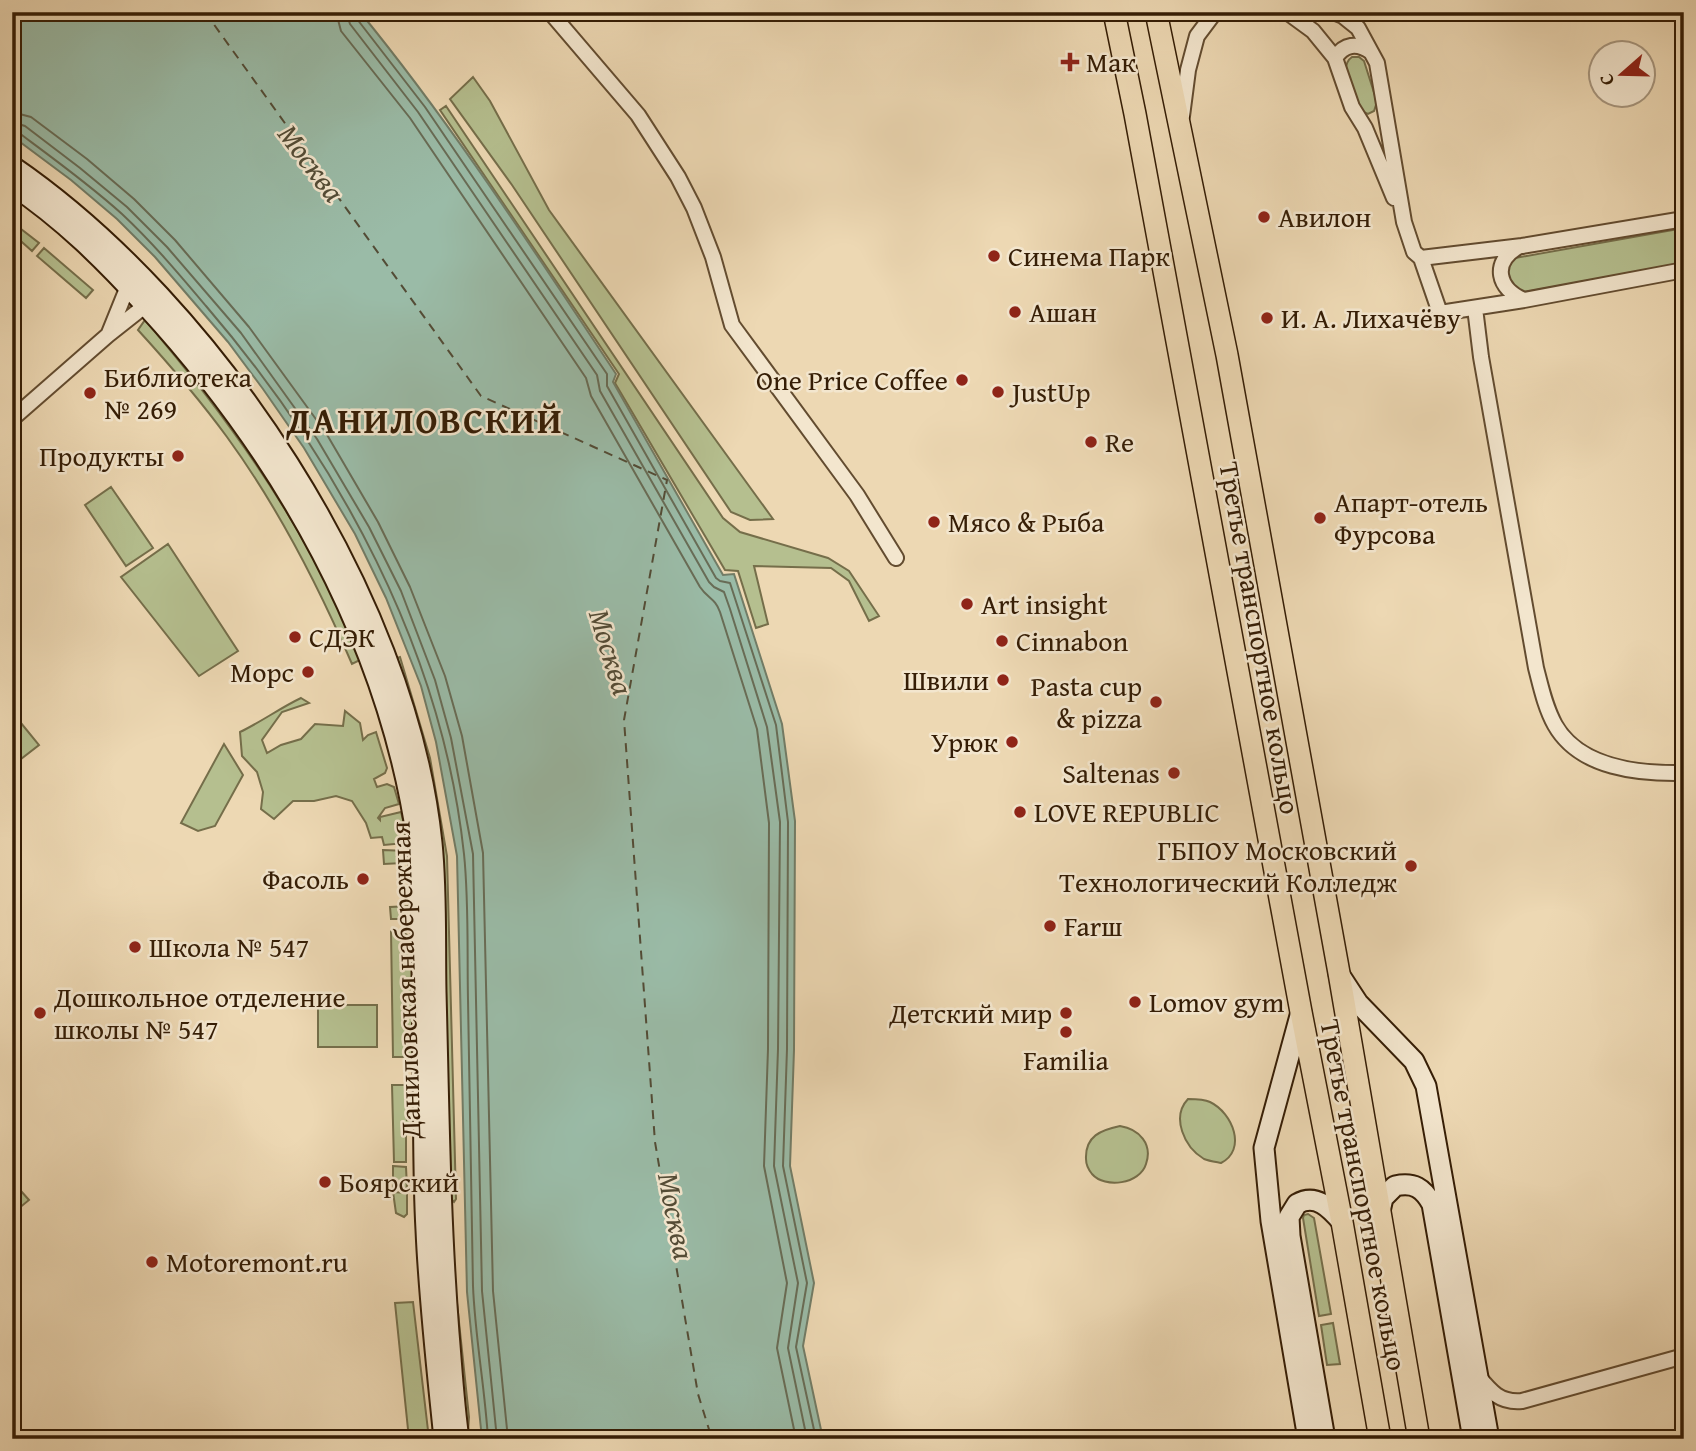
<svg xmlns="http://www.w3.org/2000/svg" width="1696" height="1451" font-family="'Gentium Book Plus',serif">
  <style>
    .green { fill: #b5bf8f; stroke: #756e4a; stroke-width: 2 }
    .water { fill: #9abba7; stroke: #727c66; stroke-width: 2 }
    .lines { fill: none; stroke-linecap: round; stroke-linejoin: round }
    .shore { stroke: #686c56; stroke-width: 2 }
    .ferry { stroke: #534c36; stroke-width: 2; stroke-dasharray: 9 7; stroke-linecap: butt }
    .street-casing { stroke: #634c30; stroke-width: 18 }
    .secondary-casing { stroke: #351d05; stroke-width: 23 }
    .primary-casing { stroke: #351d05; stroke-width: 24 }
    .street { stroke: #f3e6ce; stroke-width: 14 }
    .secondary { stroke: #f3e6ce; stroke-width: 19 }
    .primary { stroke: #edd8b3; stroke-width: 21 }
    .poi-dot { fill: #8f2418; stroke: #f3e6ce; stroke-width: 2.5 }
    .labels { text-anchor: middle; stroke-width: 5; stroke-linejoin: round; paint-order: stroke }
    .poi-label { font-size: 28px; fill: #351d05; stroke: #f3e6ce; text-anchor: start }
    .street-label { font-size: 28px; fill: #351d05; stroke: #f3e6ce }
    .water-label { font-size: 30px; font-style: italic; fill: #534c36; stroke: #f3e6ce }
    .district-label { font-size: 35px; font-weight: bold; letter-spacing: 2px; fill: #351d05; stroke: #f3e6ce }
  </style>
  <rect width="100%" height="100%" fill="#edd8b3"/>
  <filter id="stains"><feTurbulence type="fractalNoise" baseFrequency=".00286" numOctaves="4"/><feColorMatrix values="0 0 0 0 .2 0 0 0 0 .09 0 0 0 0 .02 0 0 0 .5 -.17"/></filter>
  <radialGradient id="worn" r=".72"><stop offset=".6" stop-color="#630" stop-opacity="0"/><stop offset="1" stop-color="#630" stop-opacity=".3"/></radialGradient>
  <!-- green -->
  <path class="green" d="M 1352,57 L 1359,57 L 1364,61 L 1377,102 L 1374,111 L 1368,114 L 1359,110 C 1354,96 1337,67 1352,57 Z
    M 473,77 L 490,101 L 549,210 L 773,519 L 750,520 L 731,512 L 512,185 L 450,99 Z
    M 446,106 L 723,518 L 740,532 L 828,558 L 849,571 L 879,616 L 869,621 L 849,581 L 831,568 L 754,566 L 768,624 L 756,628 L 738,571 L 725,570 L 615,383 L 619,374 L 440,110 Z
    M 12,222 L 39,243 L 32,251 L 14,235 L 12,236 Z
    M 1684,228 L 1684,263 L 1520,293 L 1511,287 L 1507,269 L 1515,258 Z
    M 44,248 L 93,290 L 86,298 L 37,256 Z
    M 145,320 C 229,418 314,538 360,660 L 352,664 C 318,585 278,507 227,437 C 200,400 169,364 138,330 Z
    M 111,487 L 153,548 L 126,566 L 85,505 Z
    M 168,544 L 238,651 L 199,676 L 121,577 Z
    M 400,657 L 430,758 L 447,856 L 456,1199 L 454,1202 L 451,1199 L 394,659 Z
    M 301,698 L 309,703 L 282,712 L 262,740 L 267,753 L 281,745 L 301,739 L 315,724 L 343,726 L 345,711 L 360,723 L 363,740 L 368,735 L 376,732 L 387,768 L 385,773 L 374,779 L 377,787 L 387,784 L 394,787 L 399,804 L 385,808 L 378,818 L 380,820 L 380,817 L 401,812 L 408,840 L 405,843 L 384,845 L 382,837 L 371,838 L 366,823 L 352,801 L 336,796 L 314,801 L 293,801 L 274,819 L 261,809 L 263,792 L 257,772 L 242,756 L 240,732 C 261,722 280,708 301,698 Z
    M 12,712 L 39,745 L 12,766 Z
    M 224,744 L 243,775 L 215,826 L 198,831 L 181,823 Z
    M 383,850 L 407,851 L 408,860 L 403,863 L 384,864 Z
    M 410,906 L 410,917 L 407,919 L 391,919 L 390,907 Z
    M 391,931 C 401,932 409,932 413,943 L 415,1053 L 412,1057 L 393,1057 Z
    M 318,1005 L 377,1005 L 377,1047 L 318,1047 Z
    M 392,1085 L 406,1085 L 407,1120 L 419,1120 L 419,1127 L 406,1133 L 406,1162 L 394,1162 Z
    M 1188,1099 C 1195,1099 1204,1099 1210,1102 C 1233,1113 1247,1150 1221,1163 C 1216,1162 1209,1161 1204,1159 C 1184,1147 1171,1117 1188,1099 Z
    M 1120,1126 C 1139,1129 1153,1144 1146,1164 C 1140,1184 1105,1189 1092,1174 C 1088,1169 1086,1164 1086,1159 C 1085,1136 1101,1130 1120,1126 Z
    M 393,1166 L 406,1167 L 407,1188 L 393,1187 Z
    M 12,1181 L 29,1200 L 12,1214 Z
    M 393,1192 L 407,1193 L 407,1214 L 404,1217 L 396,1213 Z
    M 1308,1214 L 1314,1218 L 1331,1314 L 1319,1316 L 1303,1218 L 1304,1215 Z
    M 413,1302 L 429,1439 L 409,1439 L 395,1303 Z
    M 457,1303 L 469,1417 L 468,1432 L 463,1419 L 455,1317 Z
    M 1333,1323 L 1340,1364 L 1327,1365 L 1321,1325 Z"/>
  <!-- water -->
  <path class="water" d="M 12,12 L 360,12 C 454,127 534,251 616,374 L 613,382 L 723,575 L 734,574 L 782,724 L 795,821 L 794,1050 L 790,1166 L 814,1283 L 803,1346 L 823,1439 L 482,1439 L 467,1292 L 457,856 L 436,742 L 421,686 L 386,598 L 355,534 L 304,448 L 263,389 L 228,342 L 155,257 L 117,219 L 71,180 L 12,136 Z"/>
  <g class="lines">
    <!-- shore -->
    <path class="shore" d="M 336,12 L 341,31 L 410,118 L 586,378 L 591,396 L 700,587 C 708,599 715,598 720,612 L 757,729 L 769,823 L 768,1049 L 764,1166 L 787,1283 L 777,1348 L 796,1439
      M 346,12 L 350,24 L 418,112 L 597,375 L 600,391 L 709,582 L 714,587 L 724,592 L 730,609 L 767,727 L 780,822 L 778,1049 L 774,1166 L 798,1283 L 788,1348 L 807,1439
      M 355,12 L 357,19 L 425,107 L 607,374 L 607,386 L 716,578 L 720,581 L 730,583 L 776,725 L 788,822 L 787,1049 L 783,1166 L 807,1283 L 796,1347 L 816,1439
      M 12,112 L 31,117 L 87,159 L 134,199 L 175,240 L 249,327 L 326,433 L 378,522 L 410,587 L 445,676 L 462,736 L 483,853 L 493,1291 L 508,1439
      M 12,122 L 25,126 L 80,168 L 127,207 L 167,247 L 241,333 L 317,439 L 369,527 L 401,591 L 435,680 L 451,738 L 473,854 L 482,1291 L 497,1439
      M 12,131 L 19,133 C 54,159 90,185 122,214 C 153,243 179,274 206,306 C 338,460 442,649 464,854 C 469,902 467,952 468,1000 C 470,1096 471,1191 473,1286 C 475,1337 485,1388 488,1439"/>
    <!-- ferry -->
    <path class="ferry" d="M 205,12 L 481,396 L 667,480 L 624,720 L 655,1142 L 698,1394 L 712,1439"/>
    <defs>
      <path id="street" d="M 550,12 L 638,115 L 678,177 L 694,208 L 713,257 L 732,325 L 857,495 L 896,558
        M 1287,12 L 1313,31 L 1335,58 L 1352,107 L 1365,128 L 1394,198
        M 1333,12 L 1343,16 L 1358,28 L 1377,63 L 1404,222 L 1414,252 L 1421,258 L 1522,246 L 1684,219
        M 1335,58 C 1344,44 1357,42 1371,52
        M 1182,116 L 1188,70 L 1197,36 L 1215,12
        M 1518,247 C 1491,263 1498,289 1524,300
        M 1421,258 L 1440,313 L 1524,300 L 1684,270
        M 1475,308 L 1481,357 L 1536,668 C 1541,687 1545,707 1555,725 C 1580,769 1640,774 1684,773
        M 109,333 L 128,286
        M 12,419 L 108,335 L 146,305
        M 1478,1376 C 1491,1392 1500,1403 1522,1401 L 1684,1356"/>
      <path id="secondary" d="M 12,166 C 215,305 407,596 432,843 C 437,892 435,943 436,992 C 439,1106 440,1219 449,1333 C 452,1368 454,1404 459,1439
        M 12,185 C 63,219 105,261 146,306 C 282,454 388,639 417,840 C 419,860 419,882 420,902 C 423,958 422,1014 423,1070 C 424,1123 423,1177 426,1230 C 429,1300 437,1369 444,1439
        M 1339,974 L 1358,1003 L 1414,1061 L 1426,1086 L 1489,1439
        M 1301,1012 L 1264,1148 L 1271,1221 L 1308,1439
        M 1379,1216 L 1383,1198 L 1395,1186 C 1414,1182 1423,1188 1432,1204 L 1473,1439
        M 1325,1439 L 1290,1236 L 1289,1217 L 1297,1204 C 1316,1193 1330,1208 1342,1222"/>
      <path id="primary" d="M 1114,12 L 1135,114 L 1301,1012 L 1342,1222 L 1380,1439
        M 1156,12 L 1227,355 L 1339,973 L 1419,1439"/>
    </defs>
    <!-- street casing -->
    <use href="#street" class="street-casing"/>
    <!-- secondary casing -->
    <use href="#secondary" class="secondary-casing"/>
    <!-- primary casing -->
    <use href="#primary" class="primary-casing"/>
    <!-- street -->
    <use href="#street" class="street"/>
    <!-- secondary -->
    <use href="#secondary" class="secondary"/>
    <!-- primary -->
    <use href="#primary" class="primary"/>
  </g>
  <!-- markers -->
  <g class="poi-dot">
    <path d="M1066.5 51.5h7v7h7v7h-7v7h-7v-7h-7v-7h7z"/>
    <circle cx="1264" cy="217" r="7"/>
    <circle cx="994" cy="256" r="7"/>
    <circle cx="1015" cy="312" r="7"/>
    <circle cx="1267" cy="318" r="7"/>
    <circle cx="962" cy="380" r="7"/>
    <circle cx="998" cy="392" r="7"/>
    <circle cx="90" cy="393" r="7"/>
    <circle cx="1091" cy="442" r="7"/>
    <circle cx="178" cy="456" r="7"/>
    <circle cx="1320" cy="518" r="7"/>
    <circle cx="934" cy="522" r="7"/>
    <circle cx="967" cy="604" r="7"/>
    <circle cx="295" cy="637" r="7"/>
    <circle cx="1002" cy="641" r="7"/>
    <circle cx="308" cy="672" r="7"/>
    <circle cx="1003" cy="680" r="7"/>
    <circle cx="1156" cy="702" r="7"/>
    <circle cx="1012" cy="742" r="7"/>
    <circle cx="1174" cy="773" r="7"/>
    <circle cx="1020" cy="812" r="7"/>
    <circle cx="1411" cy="866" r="7"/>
    <circle cx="363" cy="879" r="7"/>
    <circle cx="1050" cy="926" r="7"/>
    <circle cx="135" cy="947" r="7"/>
    <circle cx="1135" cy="1002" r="7"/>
    <circle cx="40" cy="1013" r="7"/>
    <circle cx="1066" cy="1013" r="7"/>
    <circle cx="1066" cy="1032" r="7"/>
    <circle cx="325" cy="1182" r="7"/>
    <circle cx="152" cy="1262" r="7"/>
  </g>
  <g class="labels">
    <!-- poi labels -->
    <g class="poi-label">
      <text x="1086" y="72">Мак</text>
      <text x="1278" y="227">Авилон</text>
      <text x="1008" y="266">Синема Парк</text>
      <text x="1029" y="322">Ашан</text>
      <text x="1281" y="328">И. А. Лихачёву</text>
      <text x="104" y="387">Библиотека<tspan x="104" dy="32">№ 269</tspan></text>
      <text x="948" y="390" text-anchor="end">One Price Coffee</text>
      <text x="1012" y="402">JustUp</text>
      <text x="1105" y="452">Re</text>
      <text x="164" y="466" text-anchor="end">Продукты</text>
      <text x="1334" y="512">Апарт-отель<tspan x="1334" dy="32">Фурсова</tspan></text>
      <text x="948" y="532">Мясо &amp; Рыба</text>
      <text x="981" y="614">Art insight</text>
      <text x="309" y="647">СДЭК</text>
      <text x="1016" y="651">Cinnabon</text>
      <text x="294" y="682" text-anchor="end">Морс</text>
      <text x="989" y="690" text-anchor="end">Швили</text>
      <text x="1142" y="696" text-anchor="end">Pasta cup<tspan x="1142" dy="32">&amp; pizza</tspan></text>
      <text x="998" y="752" text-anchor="end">Урюк</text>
      <text x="1160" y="783" text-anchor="end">Saltenas</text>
      <text x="1034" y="822">LOVE REPUBLIC</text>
      <text x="1397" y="860" text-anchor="end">ГБПОУ Московский<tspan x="1397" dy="32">Технологический Колледж</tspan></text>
      <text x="349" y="889" text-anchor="end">Фасоль</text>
      <text x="1064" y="936">Farш</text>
      <text x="149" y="957">Школа № 547</text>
      <text x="54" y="1007">Дошкольное отделение<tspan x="54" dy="32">школы № 547</tspan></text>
      <text x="1149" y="1012">Lomov gym</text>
      <text x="1052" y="1023" text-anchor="end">Детский мир</text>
      <text x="1066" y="1070" text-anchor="middle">Familia</text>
      <text x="339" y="1192">Боярский</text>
      <text x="166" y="1272">Motoremont.ru</text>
    </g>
    <!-- street labels -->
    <g class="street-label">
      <text transform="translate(1260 638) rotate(80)" y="10">Третье транспортное кольцо</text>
      <text transform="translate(405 980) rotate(-92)" y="10">Даниловская набережная</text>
      <text transform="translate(1364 1195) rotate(79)" y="10">Третье транспортное кольцо</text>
    </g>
    <!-- water labels -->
    <g class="water-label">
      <text transform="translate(311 163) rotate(53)" y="10">Москва</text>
      <text transform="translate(611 652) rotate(73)" y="10">Москва</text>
      <text transform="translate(676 1216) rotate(79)" y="10">Москва</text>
    </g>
    <!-- district labels -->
    <g class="district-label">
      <text x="425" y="433">ДАНИЛОВСКИЙ</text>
    </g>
  </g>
  <!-- margin -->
  <rect width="1696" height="1451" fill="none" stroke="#edd8b3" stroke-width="42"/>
  <rect x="14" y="14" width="1668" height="1423" fill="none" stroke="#351d05" stroke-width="3.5"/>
  <rect x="21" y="21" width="1654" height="1409" fill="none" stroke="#351d05" stroke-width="2"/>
  <!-- north arrow -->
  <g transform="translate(1622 74) rotate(250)"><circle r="33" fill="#f3e6ce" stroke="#a7967e" stroke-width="2"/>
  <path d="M0-5L12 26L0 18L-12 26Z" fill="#8f2418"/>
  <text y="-10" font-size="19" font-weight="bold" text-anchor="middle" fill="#351d05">С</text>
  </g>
  <rect width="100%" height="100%" filter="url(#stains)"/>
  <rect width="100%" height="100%" fill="url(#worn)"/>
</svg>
